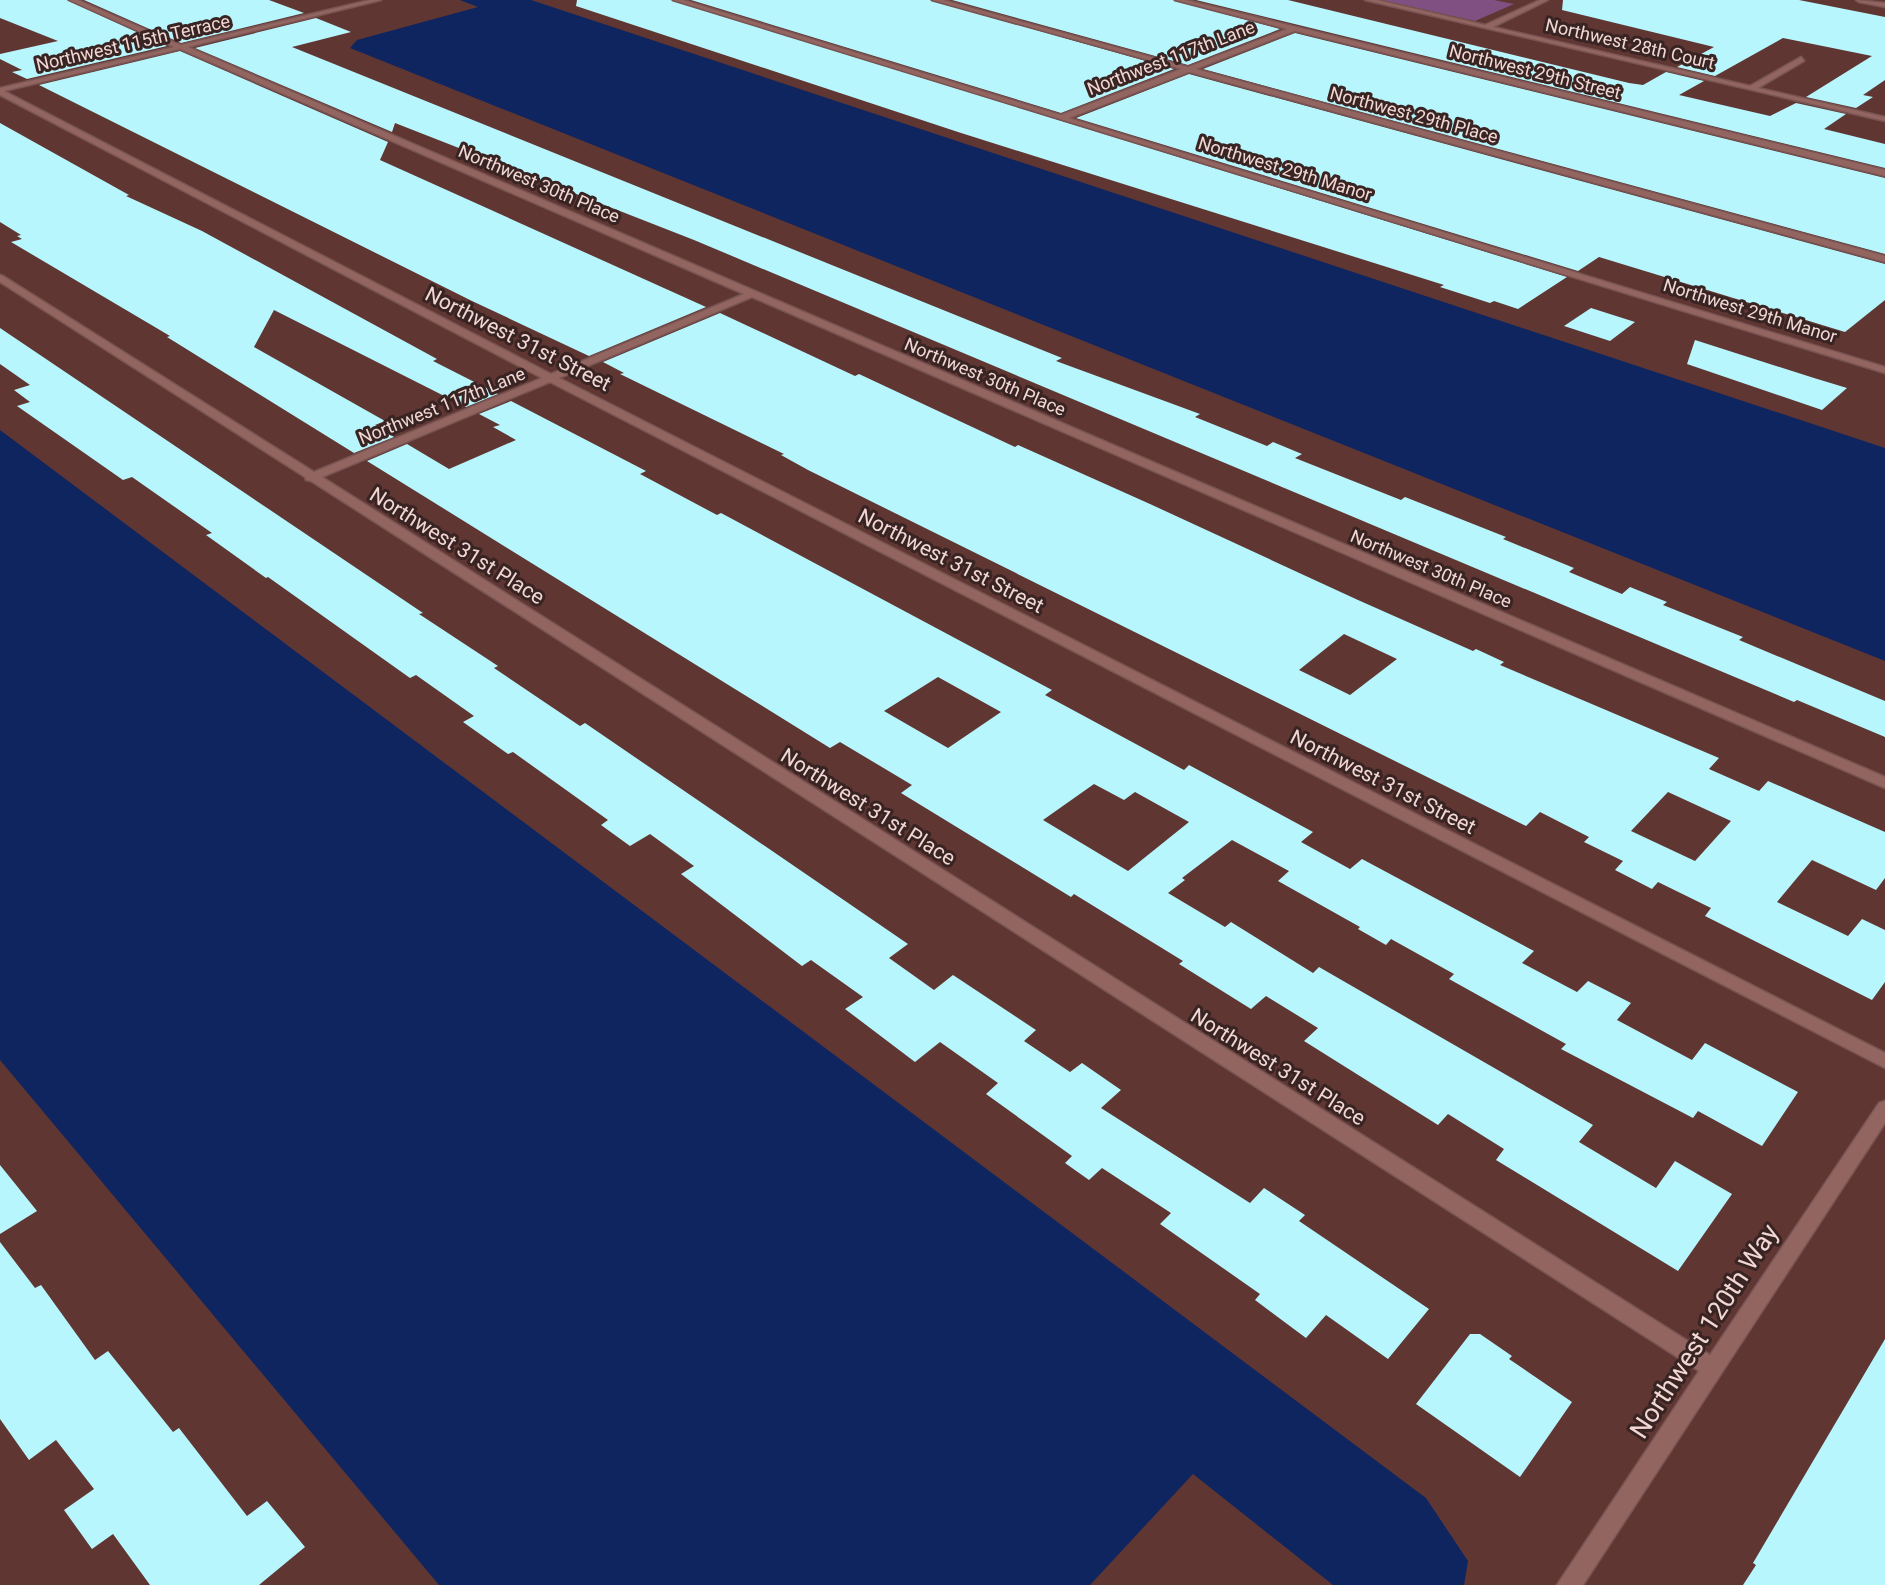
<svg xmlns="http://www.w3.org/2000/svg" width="1885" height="1585" font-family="Roboto,sans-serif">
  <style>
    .green { fill: #805083 }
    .water { fill: #0f255f }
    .building { fill: #b7f6fd; fill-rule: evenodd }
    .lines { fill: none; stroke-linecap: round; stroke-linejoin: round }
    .minor-casing { stroke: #785452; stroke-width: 3 }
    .minor { fill: #936561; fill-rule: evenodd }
    .labels { text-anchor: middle; stroke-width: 6; stroke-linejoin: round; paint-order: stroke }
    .far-street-label { font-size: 18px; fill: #f2d7d4; stroke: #382422 }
    .street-label { font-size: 21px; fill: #f2d7d4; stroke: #382422 }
    .near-street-label { font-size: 26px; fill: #f2d7d4; stroke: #382422 }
  </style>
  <rect width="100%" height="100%" fill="#603633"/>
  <!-- green -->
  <path class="green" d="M 1381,0 L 1494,0 L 1514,4 L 1475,21 Z"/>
  <!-- water -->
  <path class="water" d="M 460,0 L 531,0 L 1885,448 L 1885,661 L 350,48 L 357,40 L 478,7 Z
    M 0,430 L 1426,1498 L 1468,1561 L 1464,1585 L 1333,1585 L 1193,1474 L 1090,1585 L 439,1585 L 0,1060 Z"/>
  <!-- building -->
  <path class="building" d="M 0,0 L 67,0 L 167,46 L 27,79 L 12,72 L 22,70 L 0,59 L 0,54 L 58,41 L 0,18 Z
    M 84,0 L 269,0 L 304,13 L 181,43 Z
    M 577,0 L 671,0 L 1567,277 L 1518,309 L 1494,301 L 1490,303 L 1440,287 L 1444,285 L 958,132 L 576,6 Z
    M 691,0 L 930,0 L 1174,69 L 1061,113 Z
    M 952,0 L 1173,0 L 1280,29 L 1188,65 Z
    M 1196,0 L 1288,0 L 1629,83 L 1643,85 L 1666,72 L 1704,81 L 1679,95 L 1770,116 L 1796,103 L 1846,114 L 1824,129 L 1885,144 L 1885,168 Z
    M 1563,0 L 1799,0 L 1885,17 L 1885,80 L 1863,95 L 1873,97 L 1856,108 L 1806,97 L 1872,56 L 1783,38 L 1715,76 L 1677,67 L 1714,47 L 1562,10 Z
    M 316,18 L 351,32 L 292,47 L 1062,358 L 1056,361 L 1200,414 L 1195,417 L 1267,446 L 1273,442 L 1302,454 L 1295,458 L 1401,500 L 1405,497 L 1506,537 L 1503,539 L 1574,568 L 1569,572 L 1622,594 L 1630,587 L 1667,602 L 1663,605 L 1743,637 L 1739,640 L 1885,701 L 1885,737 L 1797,700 L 1794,702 L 694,240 L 395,123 L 392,132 L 195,48 Z
    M 1295,33 L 1885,178 L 1885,254 L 1203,69 Z
    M 180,51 L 388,142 L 380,160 L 706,307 L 589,356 L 472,301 L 39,85 Z
    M 1189,74 L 1885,264 L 1885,300 L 1845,332 L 1599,257 L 1578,271 L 1076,118 Z
    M 0,123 L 129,195 L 126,196 L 202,231 L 437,359 L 433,361 L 498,394 L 466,407 L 274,310 L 254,347 L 385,421 L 375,425 L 394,437 L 354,453 L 167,337 L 170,336 L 11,242 L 22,239 L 17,236 L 21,235 L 0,222 Z
    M 1591,308 L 1635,322 L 1610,341 L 1564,326 Z
    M 720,313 L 855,376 L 859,374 L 1015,447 L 1018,445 L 1150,504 L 1358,600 L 1473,651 L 1476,649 L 1504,662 L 1500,665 L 1719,758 L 1709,769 L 1759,791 L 1768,781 L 1885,832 L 1885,878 L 1876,890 L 1812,860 L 1777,902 L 1848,936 L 1862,919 L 1885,930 L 1885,982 L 1872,1000 L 1705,916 L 1711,908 L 1658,882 L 1652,889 L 1615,870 L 1623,861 L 1584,842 L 1589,837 L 1540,812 L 1526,826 L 808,470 L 781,455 L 784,454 L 620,374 L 624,373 L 603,362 ZM 1344,634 L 1397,659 L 1350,695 L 1299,670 ZM 1668,792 L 1731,821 L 1695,861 L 1631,831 Z
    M 0,328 L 423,613 L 419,614 L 498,666 L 494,668 L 580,726 L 585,723 L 908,944 L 889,958 L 934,990 L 953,975 L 1036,1030 L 1024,1041 L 1070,1072 L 1082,1063 L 1121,1090 L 1101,1108 L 1250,1203 L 1264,1188 L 1305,1215 L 1299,1221 L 1429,1309 L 1388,1359 L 1326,1315 L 1306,1338 L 1255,1300 L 1260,1294 L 1160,1224 L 1171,1213 L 1102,1168 L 1089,1180 L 1065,1163 L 1072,1156 L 986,1094 L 998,1083 L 940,1042 L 915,1062 L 845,1009 L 863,997 L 811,960 L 802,966 L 681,874 L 694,866 L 650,834 L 630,846 L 601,825 L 608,820 L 513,752 L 508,754 L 463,722 L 474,716 L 416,675 L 410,678 L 268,577 L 266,578 L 206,535 L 212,533 L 132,477 L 123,480 L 17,406 L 30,402 L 14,390 L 30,385 L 0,364 Z
    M 1695,340 L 1814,378 L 1847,388 L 1822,410 L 1687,364 Z
    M 511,401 L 646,471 L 640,474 L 717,515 L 721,513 L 1052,690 L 1045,695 L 1184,770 L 1189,765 L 1313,832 L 1301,842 L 1350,869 L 1362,859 L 1534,951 L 1522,963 L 1577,992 L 1588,981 L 1631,1003 L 1617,1020 L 1692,1060 L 1705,1043 L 1798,1092 L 1762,1146 L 1698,1111 L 1693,1118 L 1561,1049 L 1566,1044 L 1449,979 L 1454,974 L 1391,939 L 1386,945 L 1358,929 L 1360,927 L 1278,881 L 1289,871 L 1232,840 L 1182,878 L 1185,880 L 1168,893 L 1225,927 L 1231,922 L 1313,973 L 1319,967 L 1593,1125 L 1579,1142 L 1656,1188 L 1675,1161 L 1732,1194 L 1678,1271 L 1496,1160 L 1504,1149 L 1448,1114 L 1438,1125 L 1304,1041 L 1318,1028 L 1266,996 L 1251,1009 L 1179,964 L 1183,961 L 1074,894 L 1071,897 L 901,793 L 912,785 L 840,742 L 830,748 L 367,461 L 407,444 L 449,469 L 516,440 L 493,427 L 500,425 L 479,414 ZM 938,677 L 1001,712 L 948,748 L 884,711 ZM 1094,784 L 1124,800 L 1135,792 L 1189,822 L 1128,871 L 1043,820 Z
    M 0,1165 L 37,1211 L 0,1234 Z
    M 0,1242 L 35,1288 L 41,1285 L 95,1360 L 108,1351 L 173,1432 L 179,1428 L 247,1516 L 267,1501 L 305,1547 L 259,1585 L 150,1585 L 113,1534 L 92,1549 L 64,1510 L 94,1489 L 56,1440 L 29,1460 L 0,1419 Z
    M 1470,1334 L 1480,1334 L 1512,1356 L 1509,1359 L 1572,1402 L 1520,1477 L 1416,1404 Z
    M 1885,1339 L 1885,1585 L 1743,1585 L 1756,1565 L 1753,1563 Z"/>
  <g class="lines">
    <defs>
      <path id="minor" d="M 69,0 L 78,0 L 181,45 L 370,0 L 381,0 L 188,47 L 1885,777 L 1885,788 L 752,297 L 559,378 L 1885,1053 L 1885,1068 L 550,382 L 322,477 L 1710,1355 L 1879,1103 L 1885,1101 L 1885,1123 L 1583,1585 L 1557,1585 L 1699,1371 L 311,481 L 306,480 L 305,477 L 0,282 L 0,275 L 3,276 L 314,472 L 542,378 L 0,95 L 0,88 L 174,47 ZM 180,49 L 744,294 L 551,374 L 4,91 Z
        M 673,0 L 683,0 L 1061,115 L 1181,69 L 932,0 L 943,0 L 1188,67 L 1287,29 L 1175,0 L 1186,0 L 1885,170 L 1885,176 L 1295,31 L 1196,69 L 1885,256 L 1885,262 L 1189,72 L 1069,118 L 1885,367 L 1885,373 Z
        M 1365,0 L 1377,0 L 1485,25 L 1540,0 L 1548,0 L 1493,27 L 1750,86 L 1801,57 L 1804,61 L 1758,88 L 1885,117 L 1885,121 Z
        M 1856,0 L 1885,3 L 1885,7 L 1859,2 Z"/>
    </defs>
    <!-- minor casing -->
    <use href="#minor" class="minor-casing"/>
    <!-- minor -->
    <use href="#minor" class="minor"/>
  </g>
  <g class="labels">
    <!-- far-street labels -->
    <g class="far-street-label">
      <text transform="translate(133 43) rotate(-13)" y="6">Northwest 115th Terrace</text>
      <text transform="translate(1630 44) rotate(13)" y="6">Northwest 28th Court</text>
      <text transform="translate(1171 58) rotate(-21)" y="6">Northwest 117th Lane</text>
      <text transform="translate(1535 72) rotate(14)" y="6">Northwest 29th Street</text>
      <text transform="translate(1414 115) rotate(15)" y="6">Northwest 29th Place</text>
      <text transform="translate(1285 169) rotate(17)" y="6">Northwest 29th Manor</text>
      <text transform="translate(539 184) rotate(23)" y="6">Northwest 30th Place</text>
      <text transform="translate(1750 311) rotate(17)" y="6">Northwest 29th Manor</text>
      <text transform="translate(985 377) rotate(23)" y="6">Northwest 30th Place</text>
      <text transform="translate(442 406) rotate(-22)" y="6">Northwest 117th Lane</text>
      <text transform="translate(1431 569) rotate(23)" y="6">Northwest 30th Place</text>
    </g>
    <!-- street labels -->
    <g class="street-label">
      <text transform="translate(518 339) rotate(27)" y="7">Northwest 31st Street</text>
      <text transform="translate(457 546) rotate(32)" y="7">Northwest 31st Place</text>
      <text transform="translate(951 561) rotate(27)" y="7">Northwest 31st Street</text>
      <text transform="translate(1383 782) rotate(27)" y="7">Northwest 31st Street</text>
      <text transform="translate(868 807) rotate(32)" y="7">Northwest 31st Place</text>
      <text transform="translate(1278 1067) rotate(32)" y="7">Northwest 31st Place</text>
    </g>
    <!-- near-street labels -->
    <g class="near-street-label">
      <text transform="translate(1704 1331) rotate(-57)" y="9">Northwest 120th Way</text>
    </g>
  </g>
</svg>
